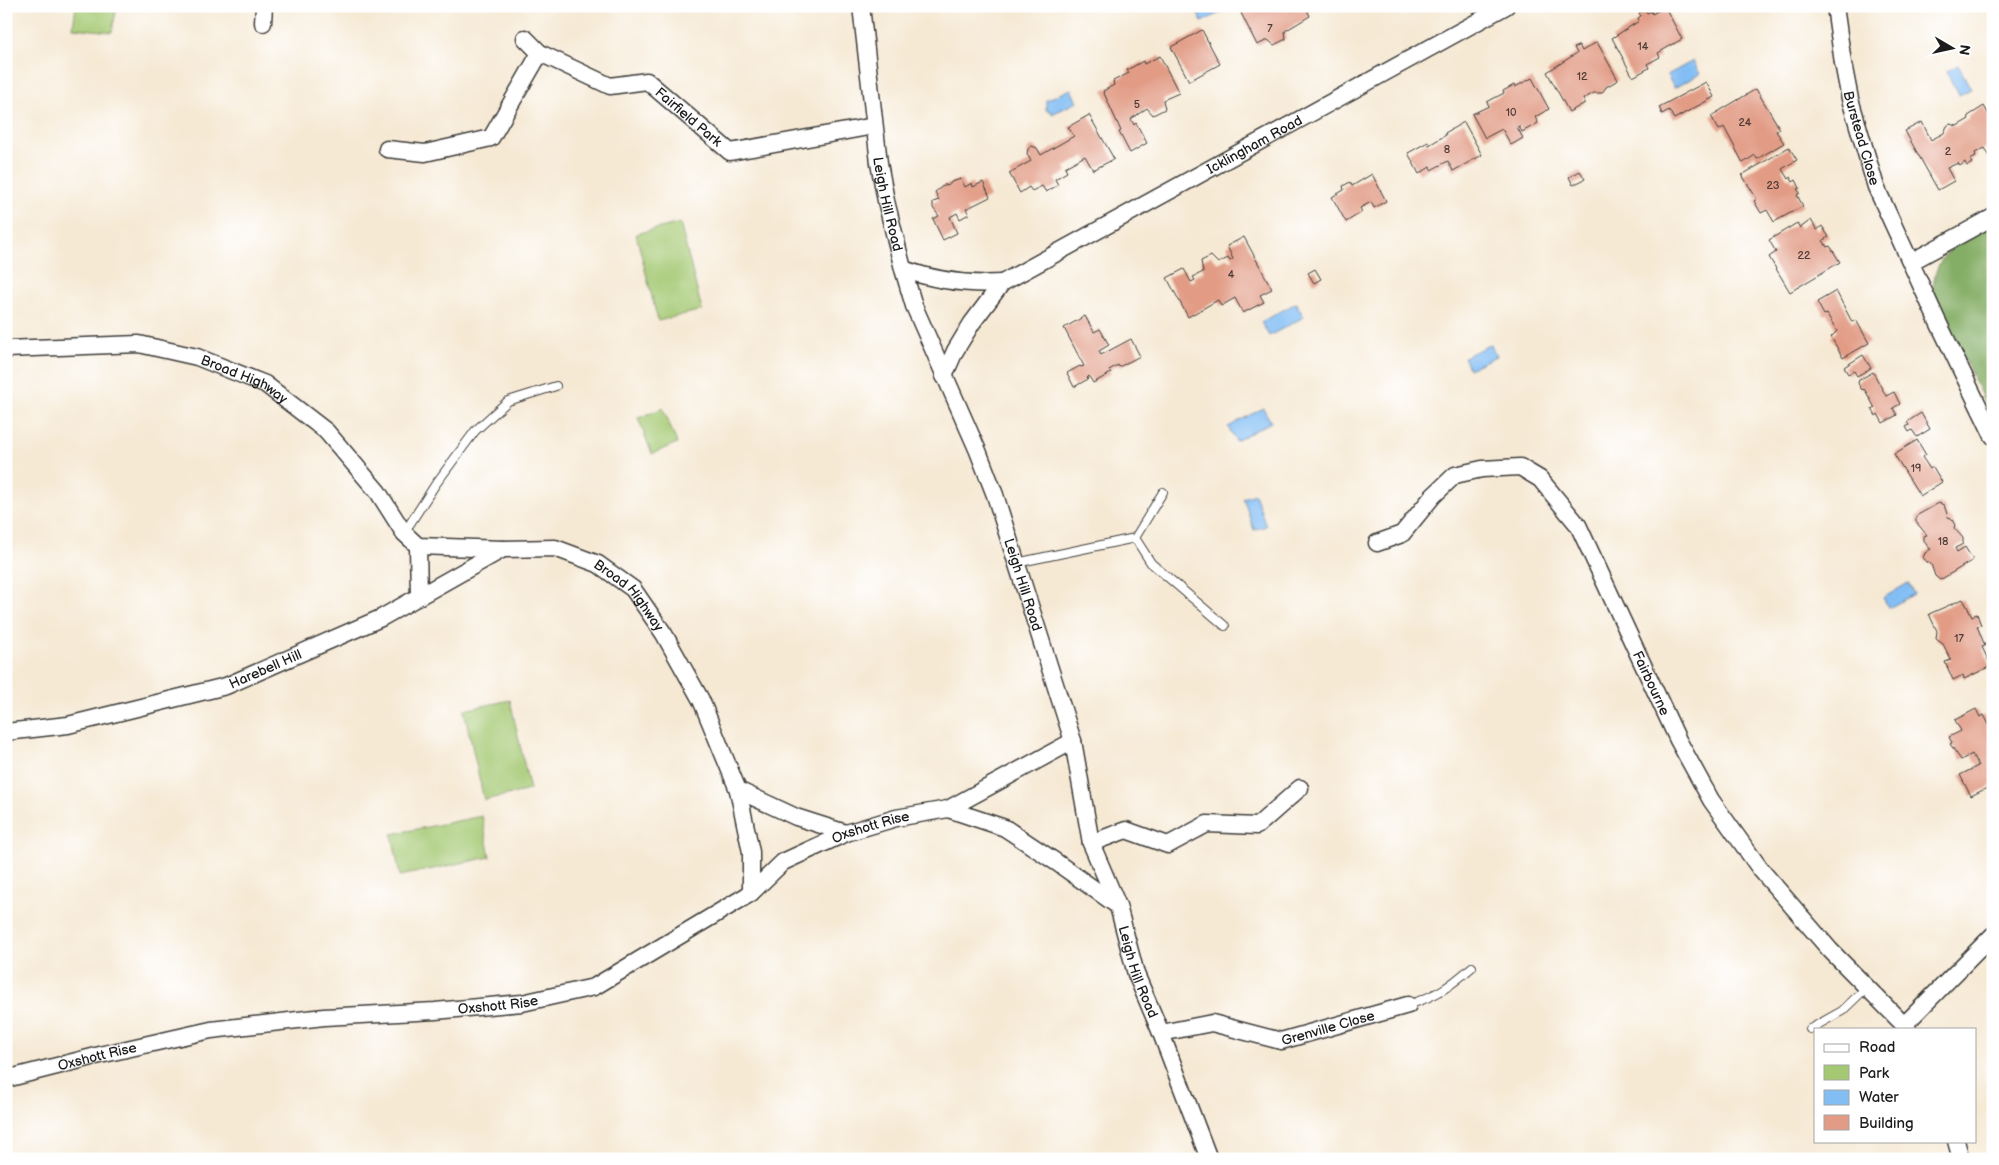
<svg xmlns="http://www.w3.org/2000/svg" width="1999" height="1165" font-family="'Balsamiq Sans',sans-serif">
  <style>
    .green { fill: #a5c973; stroke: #607248 }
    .forest { fill: #84ad65; stroke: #506440 }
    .water { fill: #82bdf4; stroke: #4f6c88 }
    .building { fill: #e29c86 }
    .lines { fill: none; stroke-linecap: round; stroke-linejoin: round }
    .lane-casing { stroke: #3d3b38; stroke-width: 10 }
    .street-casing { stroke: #3d3b38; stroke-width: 19 }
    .lane { stroke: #fff; stroke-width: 8 }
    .street { stroke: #fff; stroke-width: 16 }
    .labels { text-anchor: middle; stroke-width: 4; stroke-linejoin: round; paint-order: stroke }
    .number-label { font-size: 11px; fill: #4e3c36 }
    .street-label { font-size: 14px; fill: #1c1c1c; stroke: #fff }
  </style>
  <rect width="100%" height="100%" fill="#fff"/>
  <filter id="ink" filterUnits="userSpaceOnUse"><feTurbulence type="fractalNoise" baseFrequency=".02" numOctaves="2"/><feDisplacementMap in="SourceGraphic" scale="10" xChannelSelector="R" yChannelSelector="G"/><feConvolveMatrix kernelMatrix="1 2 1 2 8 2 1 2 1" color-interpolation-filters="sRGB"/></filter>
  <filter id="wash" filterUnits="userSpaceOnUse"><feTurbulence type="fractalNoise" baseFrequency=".0096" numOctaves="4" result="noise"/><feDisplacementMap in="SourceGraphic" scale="20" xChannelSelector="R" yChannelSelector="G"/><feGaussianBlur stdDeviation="1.12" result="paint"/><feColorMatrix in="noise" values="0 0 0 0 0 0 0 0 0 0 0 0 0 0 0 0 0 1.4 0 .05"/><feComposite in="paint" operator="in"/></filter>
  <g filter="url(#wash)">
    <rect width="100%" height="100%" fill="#f6e9d4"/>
    <!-- green -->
    <path class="green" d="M 76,6 L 117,6 L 112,32 L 73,28 Z
      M 680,223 L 702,310 L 658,321 L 636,234 Z
      M 663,408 L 677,443 L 652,454 L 638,418 Z
      M 510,700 L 530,790 L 484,800 L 464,710 Z
      M 482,816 L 490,857 L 400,876 L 392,834 Z"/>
    <!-- forest -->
    <path class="forest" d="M 1993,224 L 1993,420 L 1933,292 C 1933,251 1961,242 1993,224 Z"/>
    <!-- water -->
    <path class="water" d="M 1206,6 L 1231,6 L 1231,7 L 1202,22 L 1196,11 Z
      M 1693,61 L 1700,74 L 1674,88 L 1667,75 Z
      M 1958,65 L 1971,89 L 1959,95 L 1946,72 Z
      M 1071,89 L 1077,102 L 1052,114 L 1051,111 L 1046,110 L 1046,100 Z
      M 1296,303 L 1304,317 L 1269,336 L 1261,322 Z
      M 1491,344 L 1496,356 L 1469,369 L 1464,357 Z
      M 1263,408 L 1271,422 L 1236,441 L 1228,427 Z
      M 1255,494 L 1266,526 L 1254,530 L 1243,498 Z
      M 1908,583 L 1914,594 L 1889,608 L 1883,598 Z"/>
    <g id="blocks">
      <!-- building -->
      <path class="building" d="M 1249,6 L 1305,6 L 1310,16 L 1285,31 L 1286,39 L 1274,45 L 1268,40 L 1257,45 L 1240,11 Z
        M 1665,7 L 1682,39 L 1658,53 L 1660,57 L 1647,64 L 1649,68 L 1633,77 L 1612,38 L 1639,21 L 1638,18 L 1641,16 L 1639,13 L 1645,10 L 1647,13 L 1651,11 L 1652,14 Z
        M 1202,30 L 1220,64 L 1189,81 L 1171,47 Z
        M 1597,42 L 1618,80 L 1606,87 L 1602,93 L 1594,93 L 1583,99 L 1585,103 L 1569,112 L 1547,72 L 1577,53 L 1574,48 L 1579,45 L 1582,51 Z
        M 1160,56 L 1179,93 L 1163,100 L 1165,109 L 1153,115 L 1147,108 L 1131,119 L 1134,125 L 1136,123 L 1147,143 L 1130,153 L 1119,132 L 1121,131 L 1103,91 L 1114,85 L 1113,81 L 1129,73 L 1127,70 L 1143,61 L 1144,64 Z
        M 1532,78 L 1549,109 L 1535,117 L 1538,123 L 1522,132 L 1519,126 L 1517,127 L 1523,138 L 1511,145 L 1502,129 L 1485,138 L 1472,114 L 1489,106 L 1487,102 L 1504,93 L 1503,91 L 1514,85 L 1515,87 Z
        M 1706,82 L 1714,97 L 1674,119 L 1669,110 L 1662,114 L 1659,107 Z
        M 1756,89 L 1780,129 L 1776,131 L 1784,143 L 1757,159 L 1755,155 L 1743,163 L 1724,127 L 1719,130 L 1711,116 Z
        M 1984,106 L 1993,122 L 1993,162 L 1985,148 L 1975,153 L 1976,157 L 1970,160 L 1972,163 L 1967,166 L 1965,162 L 1960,166 L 1958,163 L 1947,168 L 1954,181 L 1938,190 L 1905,131 L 1922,122 L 1931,140 L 1944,133 L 1947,126 L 1950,124 L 1957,126 L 1969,119 L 1968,116 Z
        M 1089,115 L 1114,159 L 1093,170 L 1085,156 L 1065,167 L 1067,172 L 1055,179 L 1058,185 L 1046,192 L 1042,186 L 1032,191 L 1029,187 L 1020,193 L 1009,173 L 1031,161 L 1027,154 L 1028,149 L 1032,146 L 1037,148 L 1041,155 L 1074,136 L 1068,127 Z
        M 1464,122 L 1482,155 L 1453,171 L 1448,161 L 1431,170 L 1430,167 L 1419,174 L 1408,153 L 1428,142 L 1429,145 L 1446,135 L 1445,133 Z
        M 1789,147 L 1797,160 L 1782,169 L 1788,179 L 1790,177 L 1793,182 L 1796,180 L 1800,188 L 1797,189 L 1800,193 L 1797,195 L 1803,206 L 1774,222 L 1767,210 L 1761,213 L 1754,201 L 1757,199 L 1742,175 Z
        M 1580,171 L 1585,179 L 1573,185 L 1569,177 Z
        M 1372,174 L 1386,201 L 1374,208 L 1371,202 L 1360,208 L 1362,212 L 1346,222 L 1332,197 L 1344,190 L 1343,186 L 1350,182 L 1352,186 Z
        M 961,179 L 965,187 L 972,183 L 973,187 L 983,182 L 990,197 L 966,209 L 969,214 L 960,219 L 957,213 L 950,217 L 957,233 L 943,240 L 933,219 L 939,216 L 933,208 L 933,202 L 939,200 L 935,192 L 944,185 L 950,184 L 951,182 Z
        M 1811,220 L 1817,230 L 1822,226 L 1829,237 L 1823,240 L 1827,247 L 1830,246 L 1840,262 L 1790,292 L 1769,257 L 1776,252 L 1769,240 L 1797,223 L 1800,228 Z
        M 1244,237 L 1272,289 L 1260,295 L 1264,302 L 1243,313 L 1235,298 L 1221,306 L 1218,300 L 1188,317 L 1167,278 L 1184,269 L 1191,282 L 1195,280 L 1193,277 L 1203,272 L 1201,261 L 1211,256 L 1218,263 L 1228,258 L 1230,261 L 1233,259 L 1227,246 Z
        M 1315,269 L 1321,279 L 1314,283 L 1308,273 Z
        M 1836,291 L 1852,322 L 1856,320 L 1869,343 L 1843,358 L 1831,337 L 1837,331 L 1827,314 L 1824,315 L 1817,302 Z
        M 1085,316 L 1094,332 L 1100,329 L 1109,345 L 1099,351 L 1101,355 L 1131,339 L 1140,356 L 1119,367 L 1118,365 L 1109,370 L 1111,373 L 1093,383 L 1089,376 L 1087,378 L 1088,379 L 1074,387 L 1067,373 L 1080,366 L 1081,367 L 1084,366 L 1064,328 Z
        M 1863,355 L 1871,368 L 1857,376 L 1854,371 L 1848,374 L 1844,367 Z
        M 1873,372 L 1886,396 L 1894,392 L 1900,404 L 1893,408 L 1897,415 L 1883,423 L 1878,414 L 1876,416 L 1872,409 L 1875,408 L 1865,390 L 1861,389 L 1858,383 L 1859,380 Z
        M 1921,413 L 1930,429 L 1917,437 L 1912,430 L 1909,432 L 1906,427 L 1909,425 L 1907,422 Z
        M 1917,440 L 1926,455 L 1922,457 L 1930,469 L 1933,467 L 1942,482 L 1920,496 L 1894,454 Z
        M 1939,503 L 1944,505 L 1948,517 L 1951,518 L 1955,525 L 1954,528 L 1963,538 L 1963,544 L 1955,548 L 1957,552 L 1965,547 L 1973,560 L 1940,580 L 1935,576 L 1931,564 L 1926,562 L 1923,558 L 1925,553 L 1931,549 L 1928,547 L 1924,541 L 1924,536 L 1927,535 L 1916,522 L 1916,516 Z
        M 1963,599 L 1972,616 L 1977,614 L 1981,625 L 1977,626 L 1985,646 L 1982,647 L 1991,666 L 1964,679 L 1963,675 L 1953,680 L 1945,662 L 1951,660 L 1943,644 L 1936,639 L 1937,631 L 1929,614 Z
        M 1976,709 L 1980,717 L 1984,715 L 1993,732 L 1993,785 L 1971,796 L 1960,775 L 1978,766 L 1972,754 L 1961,760 L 1950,744 L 1952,743 L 1949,737 L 1961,731 L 1955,720 Z"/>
    </g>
  </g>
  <g filter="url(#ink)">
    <use href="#blocks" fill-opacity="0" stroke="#3d3b38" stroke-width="1"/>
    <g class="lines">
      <defs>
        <path id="lane" d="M 404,533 L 435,485 L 475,431 L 508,401 L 556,386
          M 1135,538 L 1151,563 L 1225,626
          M 1016,563 L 1135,538 L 1163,492
          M 1408,1005 C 1438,995 1449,987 1472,967
          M 1810,1029 L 1842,1011 L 1867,987"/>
        <g id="street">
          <path id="s1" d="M 861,6 L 879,163 L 886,201 L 903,269 L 914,306 L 978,451 L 995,495 L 1073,741 L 1091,843 L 1118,906 L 1136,974 L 1161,1033 L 1209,1159"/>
          <path id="s2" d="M 1835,6 L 1843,63 L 1850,99 L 1876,187 L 1937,320 L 1993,436"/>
          <path d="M 263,23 L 264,6"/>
          <path id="s3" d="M 525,38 L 540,53 L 610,86 L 647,81 L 730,152 L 874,126"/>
          <path d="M 387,149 L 425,153 L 491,138 L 540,53"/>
          <path d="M 1911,262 L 1993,217"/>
          <path d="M 903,269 C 936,281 968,285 1002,283"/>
          <path id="s4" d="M 6,349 L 139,344 L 197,357 L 265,384 L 326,431 L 378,492 L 404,533 L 418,546 L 503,549 L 555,548 L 598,564 L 633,589 L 664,634 L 701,700 L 738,790 L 751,852 L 751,893"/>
          <path id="s5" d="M 944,376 L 955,351 L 972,323 L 1002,283 L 1506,6"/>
          <path id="s6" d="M 1377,543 L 1402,534 L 1433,496 L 1455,475 L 1482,469 L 1520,467 L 1540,479 L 1578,525 L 1678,740 L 1711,800 L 1761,870 L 1830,950 L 1908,1029"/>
          <path d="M 418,546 L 419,596"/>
          <path id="s7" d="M 6,732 L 68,725 L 226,686 L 381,618 L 503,549"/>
          <path d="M 738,790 L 796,817 L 846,833"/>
          <path d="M 948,809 L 1073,741"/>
          <path d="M 1091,843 L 1126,830 L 1168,845 L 1207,824 L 1257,826 L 1300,788"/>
          <path d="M 1905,1024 L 1993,935"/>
          <path id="s8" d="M 1161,1033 L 1212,1023 L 1281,1041 L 1408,1005"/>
          <path id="s9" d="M 6,1079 L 104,1054 L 211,1030 L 324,1017 L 435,1011 L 522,1003 L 594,987 L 751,893 L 783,862 L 846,833 L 896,818 L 948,809 L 1005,828 L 1056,862 L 1118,906"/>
          <path d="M 1956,1141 L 1961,1159"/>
        </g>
      </defs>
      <!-- lane casing -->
      <use href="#lane" class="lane-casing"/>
      <!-- street casing -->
      <use href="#street" class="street-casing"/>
      <!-- lane -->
      <use href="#lane" class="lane"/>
      <!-- street -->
      <use href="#street" class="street"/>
    </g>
  </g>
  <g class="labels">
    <!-- number labels -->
    <g class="number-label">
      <text x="1270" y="32">7</text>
      <text x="1643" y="50">14</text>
      <text x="1582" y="80">12</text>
      <text x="1137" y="108">5</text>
      <text x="1511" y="116">10</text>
      <text x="1745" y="126">24</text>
      <text x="1447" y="153">8</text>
      <text x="1948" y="155">2</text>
      <text x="1773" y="189">23</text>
      <text x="1804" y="259">22</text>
      <text x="1231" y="278">4</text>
      <text x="1916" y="472">19</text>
      <text x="1943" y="545">18</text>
      <text x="1959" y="642">17</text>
    </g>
    <!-- street labels -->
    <g class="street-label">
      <text dy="5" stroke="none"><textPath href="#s3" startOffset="191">Fairfield Park</textPath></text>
      <text dy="5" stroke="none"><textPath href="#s2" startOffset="135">Burstead Close</textPath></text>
      <text dy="5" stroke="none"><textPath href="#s5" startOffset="398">Icklingham Road</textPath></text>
      <text dy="5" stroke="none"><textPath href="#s1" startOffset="200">Leigh Hill Road</textPath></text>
      <text dy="5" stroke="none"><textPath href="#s4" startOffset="245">Broad Highway</textPath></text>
      <text dy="5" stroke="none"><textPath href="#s1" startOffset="605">Leigh Hill Road</textPath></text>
      <text dy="5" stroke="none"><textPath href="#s4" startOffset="718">Broad Highway</textPath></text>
      <text dy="5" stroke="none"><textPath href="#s7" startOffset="268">Harebell Hill</textPath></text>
      <text dy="5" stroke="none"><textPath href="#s6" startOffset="429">Fairbourne</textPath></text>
      <text dy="5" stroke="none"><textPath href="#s9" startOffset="919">Oxshott Rise</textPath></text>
      <text dy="5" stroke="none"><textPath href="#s1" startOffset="1010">Leigh Hill Road</textPath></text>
      <text dy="5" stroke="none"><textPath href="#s9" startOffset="499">Oxshott Rise</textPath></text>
      <text dy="5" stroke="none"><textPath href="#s8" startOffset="172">Grenville Close</textPath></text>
      <text dy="5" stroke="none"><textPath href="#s9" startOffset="94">Oxshott Rise</textPath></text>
    </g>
  </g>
  <!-- margin -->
  <rect width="1999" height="1165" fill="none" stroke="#fff" stroke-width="25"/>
  <!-- legend -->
  <rect x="1814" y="1028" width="162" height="115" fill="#ffffff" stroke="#a4a4a4"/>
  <rect x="1824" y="1044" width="25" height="8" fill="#ffffff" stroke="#a4a4a4"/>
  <text x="1859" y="1052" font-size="15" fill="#1c1c1c">Road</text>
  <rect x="1824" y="1065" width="25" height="15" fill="#a5c973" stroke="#a4a4a4"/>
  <text x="1859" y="1078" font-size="15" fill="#1c1c1c">Park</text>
  <rect x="1824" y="1090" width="25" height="15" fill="#82bdf4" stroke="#a4a4a4"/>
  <text x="1859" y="1102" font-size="15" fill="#1c1c1c">Water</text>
  <rect x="1824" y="1115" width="25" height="15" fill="#e29c86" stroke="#a4a4a4"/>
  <text x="1859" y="1128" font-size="15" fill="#1c1c1c">Building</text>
  <!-- north arrow -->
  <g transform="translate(1952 48) rotate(99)" stroke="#ffffff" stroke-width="4" paint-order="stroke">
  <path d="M0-4L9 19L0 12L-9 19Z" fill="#1c1c1c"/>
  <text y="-8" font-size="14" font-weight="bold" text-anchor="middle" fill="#1c1c1c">N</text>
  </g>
</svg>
